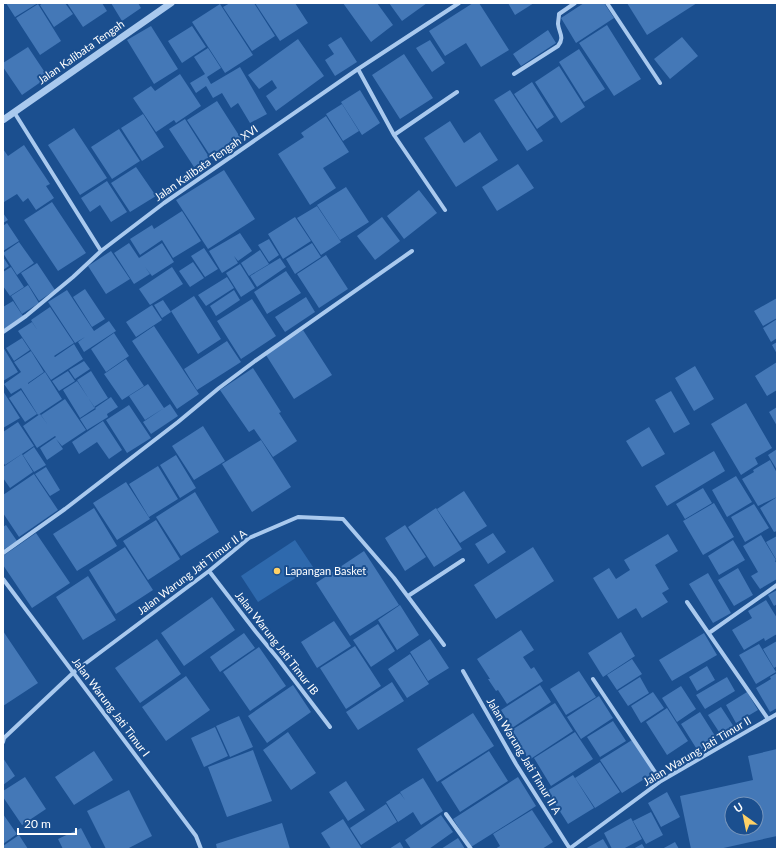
<svg xmlns="http://www.w3.org/2000/svg" width="780" height="852" font-family="Lato,sans-serif">
  <style>
    .green { fill: #2e69ad }
    .building { fill: #4478b7; fill-rule: evenodd }
    .lines { fill: none; stroke-linecap: round; stroke-linejoin: round }
    .minor { stroke: #a9c9ee; stroke-width: 4 }
    .tertiary { stroke: #a9c9ee; stroke-width: 7 }
    .poi-dot { fill: #ffd166; stroke: #1b4f8f; stroke-width: 1.5 }
    .labels { text-anchor: middle; stroke-width: 4; stroke-linejoin: round; paint-order: stroke }
    .street-label { font-size: 11px; fill: #fff; stroke: #1b4f8f }
    .poi-label { font-size: 11px; fill: #fff; stroke: #1b4f8f; text-anchor: start }
  </style>
  <rect width="100%" height="100%" fill="#1b4f8f"/>
  <!-- green -->
  <path class="green" d="M 295,540 L 313,567 L 258,602 L 241,576 Z"/>
  <!-- building -->
  <path class="building" d="M 6,3 L 38,3 L 15,17 Z
    M 43,3 L 65,3 L 73,14 L 54,27 L 40,5 Z
    M 67,3 L 102,3 L 107,11 L 83,27 Z
    M 111,3 L 138,3 L 141,8 L 122,21 Z
    M 230,3 L 254,3 L 275,36 L 252,51 L 223,7 Z
    M 255,3 L 295,3 L 308,23 L 280,41 Z
    M 343,3 L 377,3 L 393,25 L 371,42 Z
    M 389,3 L 427,3 L 402,21 Z
    M 473,3 L 479,3 L 509,50 L 481,67 L 466,43 L 445,56 L 429,31 Z
    M 508,3 L 534,3 L 515,15 Z
    M 584,3 L 604,3 L 614,18 L 576,43 L 561,18 Z
    M 627,3 L 697,3 L 647,35 Z
    M 38,4 L 61,41 L 40,55 L 16,18 Z
    M 220,4 L 253,55 L 225,73 L 192,22 Z
    M 607,25 L 641,79 L 614,96 L 579,43 Z
    M 151,26 L 178,69 L 154,84 L 127,40 Z
    M 192,26 L 206,47 L 182,63 L 168,41 Z
    M 548,30 L 556,43 L 521,66 L 513,54 Z
    M 341,37 L 357,62 L 335,76 L 325,60 L 334,54 L 328,45 Z
    M 682,37 L 698,56 L 670,79 L 654,59 Z
    M 298,39 L 324,76 L 276,111 L 266,96 L 277,88 L 272,80 L 259,89 L 248,75 Z
    M 430,40 L 445,63 L 432,72 L 416,48 Z
    M 28,47 L 48,77 L 22,95 L 3,67 L 3,63 Z
    M 208,48 L 221,68 L 207,77 L 211,84 L 240,67 L 267,114 L 250,123 L 238,103 L 231,108 L 222,93 L 213,98 L 206,86 L 196,93 L 190,83 L 205,74 L 194,57 Z
    M 579,49 L 605,89 L 584,102 L 559,62 Z
    M 404,54 L 433,98 L 400,119 L 372,75 Z
    M 559,66 L 585,107 L 561,123 L 535,82 Z
    M 180,74 L 201,106 L 176,123 L 174,120 L 156,132 L 133,98 L 151,86 L 155,91 Z
    M 532,82 L 554,117 L 537,129 L 514,94 Z
    M 360,90 L 380,123 L 362,135 L 341,102 Z
    M 510,90 L 543,141 L 527,151 L 494,100 Z
    M 217,101 L 242,140 L 213,160 L 187,120 Z
    M 342,104 L 359,131 L 343,141 L 326,114 Z
    M 143,114 L 164,147 L 142,161 L 121,128 Z
    M 326,116 L 349,152 L 323,168 L 336,188 L 310,205 L 278,154 L 304,137 L 301,133 Z
    M 185,119 L 209,157 L 194,167 L 169,129 Z
    M 450,121 L 464,143 L 480,132 L 498,160 L 456,187 L 424,138 Z
    M 74,128 L 107,178 L 80,195 L 48,145 Z
    M 119,129 L 140,161 L 112,179 L 91,147 Z
    M 24,145 L 50,184 L 46,186 L 54,198 L 36,210 L 28,198 L 23,202 L 17,194 L 4,202 L 3,200 L 3,149 L 8,156 Z
    M 518,164 L 534,188 L 497,211 L 482,187 Z
    M 136,167 L 156,196 L 130,212 L 111,183 Z
    M 224,170 L 255,219 L 208,249 L 176,200 Z
    M 107,181 L 127,212 L 111,222 L 100,205 L 90,212 L 81,198 Z
    M 346,187 L 369,222 L 340,240 L 317,205 Z
    M 419,190 L 437,213 L 404,239 L 387,216 Z
    M 52,202 L 86,253 L 58,271 L 24,220 Z
    M 317,206 L 341,242 L 321,255 L 297,218 Z
    M 182,211 L 201,241 L 173,258 L 162,240 L 140,255 L 130,239 L 152,225 L 154,229 Z
    M 3,213 L 8,220 L 3,223 Z
    M 295,217 L 311,241 L 283,259 L 268,234 Z
    M 382,217 L 400,241 L 375,260 L 357,236 Z
    M 7,223 L 19,241 L 3,251 L 3,226 Z
    M 240,233 L 252,251 L 238,261 L 234,256 L 238,263 L 222,273 L 209,251 Z
    M 269,239 L 279,255 L 269,262 L 258,245 Z
    M 19,242 L 34,263 L 17,275 L 3,253 Z
    M 129,243 L 139,258 L 162,243 L 174,262 L 152,276 L 145,267 L 150,274 L 134,284 L 114,253 Z
    M 312,243 L 321,257 L 295,274 L 286,259 Z
    M 204,248 L 218,269 L 205,277 L 191,256 Z
    M 260,250 L 269,264 L 249,276 L 241,263 Z
    M 111,251 L 130,279 L 106,294 L 88,266 Z
    M 326,255 L 348,289 L 319,308 L 297,274 Z
    M 3,257 L 9,266 L 3,270 Z
    M 280,258 L 286,267 L 257,287 L 250,276 Z
    M 193,262 L 204,278 L 190,287 L 179,271 Z
    M 37,263 L 55,290 L 39,301 L 21,273 Z
    M 240,264 L 255,288 L 241,297 L 226,273 Z
    M 11,267 L 24,287 L 10,296 L 3,286 L 3,272 Z
    M 172,267 L 183,284 L 150,305 L 139,289 Z
    M 286,271 L 301,293 L 267,314 L 254,292 Z
    M 227,277 L 234,288 L 206,306 L 198,295 Z
    M 28,285 L 39,303 L 22,314 L 11,296 Z
    M 85,289 L 105,319 L 92,327 L 73,297 Z
    M 67,290 L 94,331 L 109,321 L 116,331 L 84,352 L 78,342 L 85,337 L 75,343 L 48,302 Z
    M 234,290 L 240,300 L 216,316 L 210,306 Z
    M 194,296 L 221,339 L 198,354 L 171,311 Z
    M 306,297 L 315,312 L 285,332 L 275,317 Z
    M 777,298 L 777,318 L 763,326 L 754,311 Z
    M 252,299 L 276,336 L 241,359 L 217,321 Z
    M 163,300 L 171,312 L 162,318 L 154,305 Z
    M 13,301 L 23,316 L 3,330 L 3,307 Z
    M 152,305 L 162,320 L 136,337 L 126,322 Z
    M 50,307 L 74,343 L 54,356 L 55,357 L 74,344 L 83,359 L 51,380 L 18,331 L 32,322 L 38,331 L 31,320 Z
    M 777,319 L 777,338 L 771,342 L 763,328 Z
    M 154,326 L 199,394 L 177,409 L 132,341 Z
    M 303,330 L 332,375 L 294,399 L 266,355 Z
    M 114,333 L 129,356 L 106,372 L 91,349 Z
    M 22,338 L 30,350 L 14,361 L 6,348 Z
    M 227,341 L 241,362 L 197,390 L 184,369 Z
    M 777,342 L 777,354 L 772,345 Z
    M 3,347 L 18,372 L 3,381 Z
    M 31,351 L 44,372 L 28,383 L 28,384 L 45,372 L 62,399 L 38,415 L 21,388 L 11,394 L 4,384 L 21,372 L 14,362 Z
    M 126,359 L 144,386 L 122,400 L 104,374 Z
    M 84,361 L 90,369 L 75,379 L 69,370 Z
    M 777,362 L 777,390 L 767,396 L 755,376 Z
    M 695,366 L 714,399 L 694,411 L 675,378 Z
    M 253,368 L 281,412 L 279,413 L 297,441 L 273,457 L 254,429 L 249,432 L 220,390 Z
    M 68,371 L 75,381 L 59,391 L 52,381 Z
    M 91,371 L 108,398 L 94,407 L 77,380 Z
    M 77,381 L 95,408 L 80,418 L 63,390 Z
    M 148,384 L 164,408 L 145,420 L 129,396 Z
    M 21,390 L 37,414 L 25,422 L 9,398 Z
    M 3,391 L 20,418 L 3,428 Z
    M 671,391 L 690,424 L 674,433 L 655,400 Z
    M 111,397 L 118,407 L 107,414 L 108,417 L 87,430 L 80,419 L 96,409 L 95,408 Z
    M 65,399 L 86,430 L 62,446 L 56,439 L 63,449 L 47,460 L 40,448 L 56,437 L 55,436 L 37,448 L 23,426 L 40,414 L 48,425 L 41,415 Z
    M 746,403 L 772,448 L 755,458 L 758,464 L 741,475 L 711,424 Z
    M 170,404 L 178,416 L 151,434 L 143,422 Z
    M 129,405 L 151,438 L 127,453 L 106,420 Z
    M 777,407 L 777,426 L 769,412 Z
    M 103,421 L 122,450 L 109,459 L 97,442 L 79,454 L 72,442 Z
    M 18,422 L 34,446 L 5,465 L 3,462 L 3,432 Z
    M 203,426 L 225,461 L 194,480 L 172,446 Z
    M 649,427 L 665,454 L 642,467 L 626,441 Z
    M 261,440 L 291,487 L 252,512 L 222,464 Z
    M 34,447 L 46,465 L 34,472 L 23,455 Z
    M 777,449 L 777,470 L 768,455 Z
    M 714,451 L 725,471 L 667,506 L 655,486 Z
    M 22,454 L 33,472 L 10,488 L 3,478 L 3,467 Z
    M 176,455 L 196,488 L 180,498 L 160,465 Z
    M 770,460 L 777,473 L 777,497 L 758,506 L 742,479 L 754,472 L 753,470 Z
    M 158,466 L 178,499 L 149,517 L 129,484 Z
    M 46,467 L 60,490 L 50,496 L 35,474 Z
    M 34,474 L 58,510 L 19,537 L 3,513 L 3,495 Z
    M 736,476 L 752,502 L 727,517 L 712,490 Z
    M 126,482 L 150,519 L 117,540 L 93,503 Z
    M 703,488 L 712,503 L 685,519 L 676,504 Z
    M 464,491 L 487,526 L 460,543 L 437,509 Z
    M 195,492 L 219,532 L 181,556 L 156,517 Z
    M 777,497 L 777,531 L 774,532 L 760,508 Z
    M 714,503 L 734,537 L 703,555 L 683,521 Z
    M 754,504 L 769,528 L 745,542 L 731,517 Z
    M 94,508 L 117,546 L 77,571 L 53,534 Z
    M 436,508 L 462,549 L 434,567 L 408,527 Z
    M 156,520 L 180,559 L 148,580 L 123,541 Z
    M 6,525 L 17,541 L 3,550 L 3,527 Z
    M 405,525 L 426,557 L 405,571 L 385,538 Z
    M 36,533 L 70,583 L 32,608 L 3,565 L 3,556 Z
    M 493,533 L 506,552 L 488,564 L 475,544 Z
    M 668,534 L 678,551 L 655,565 L 669,589 L 662,593 L 668,602 L 642,618 L 636,608 L 618,619 L 593,578 L 609,568 L 616,579 L 630,570 L 624,560 Z
    M 761,535 L 776,560 L 775,561 L 777,564 L 777,579 L 760,589 L 751,576 L 758,572 L 743,546 Z
    M 777,536 L 777,561 L 766,542 Z
    M 733,540 L 745,560 L 719,575 L 708,556 Z
    M 125,547 L 153,590 L 116,614 L 89,570 Z
    M 533,547 L 554,581 L 496,619 L 474,585 Z
    M 364,551 L 399,605 L 350,636 L 316,583 Z
    M 738,568 L 753,595 L 734,606 L 718,580 Z
    M 708,573 L 731,613 L 713,623 L 689,584 Z
    M 88,576 L 116,620 L 83,640 L 56,597 Z
    M 777,590 L 777,604 L 774,606 L 768,595 Z
    M 212,597 L 235,630 L 184,666 L 161,633 Z
    M 766,600 L 777,618 L 777,634 L 765,641 L 764,638 L 744,650 L 732,630 L 752,618 L 748,611 Z
    M 400,605 L 419,635 L 397,650 L 378,620 Z
    M 334,621 L 351,646 L 317,668 L 301,642 Z
    M 378,624 L 395,651 L 371,667 L 353,640 Z
    M 521,630 L 534,650 L 523,657 L 531,669 L 534,667 L 543,681 L 507,704 L 498,690 L 496,691 L 488,679 L 490,679 L 477,659 Z
    M 3,631 L 38,683 L 3,706 Z
    M 621,632 L 635,656 L 603,677 L 588,653 Z
    M 244,633 L 255,648 L 220,672 L 210,657 Z
    M 704,633 L 717,655 L 672,681 L 659,660 Z
    M 157,639 L 181,674 L 140,703 L 115,668 Z
    M 430,639 L 449,668 L 428,681 L 410,652 Z
    M 777,641 L 777,666 L 774,668 L 763,649 Z
    M 759,644 L 776,672 L 756,684 L 739,655 Z
    M 355,646 L 381,686 L 346,709 L 320,668 Z
    M 259,647 L 286,686 L 250,711 L 223,672 Z
    M 410,654 L 429,684 L 407,698 L 388,669 Z
    M 632,659 L 642,674 L 617,690 L 607,675 Z
    M 707,666 L 715,680 L 697,691 L 689,677 Z
    M 579,671 L 596,697 L 566,715 L 550,689 Z
    M 777,673 L 777,708 L 770,712 L 756,688 L 771,679 L 770,677 Z
    M 186,676 L 210,710 L 166,741 L 142,707 Z
    M 640,677 L 649,693 L 628,706 L 618,691 Z
    M 727,677 L 735,691 L 705,709 L 696,695 Z
    M 392,682 L 404,701 L 358,730 L 346,712 Z
    M 293,685 L 311,712 L 267,743 L 248,716 Z
    M 540,685 L 551,702 L 512,728 L 501,710 Z
    M 681,686 L 696,709 L 677,722 L 662,698 Z
    M 653,692 L 664,708 L 641,723 L 631,706 Z
    M 747,692 L 758,710 L 736,723 L 726,705 Z
    M 599,696 L 613,718 L 581,739 L 567,717 Z
    M 555,703 L 573,731 L 529,760 L 510,731 Z
    M 721,707 L 736,730 L 723,738 L 708,715 Z
    M 667,708 L 688,741 L 667,755 L 646,722 Z
    M 700,712 L 717,739 L 698,751 L 681,724 Z
    M 473,713 L 494,746 L 437,782 L 417,749 Z
    M 239,716 L 253,747 L 230,757 L 216,726 Z
    M 613,721 L 626,741 L 600,757 L 587,737 Z
    M 215,727 L 228,756 L 204,767 L 191,738 Z
    M 288,732 L 316,773 L 291,790 L 263,750 Z
    M 575,732 L 593,759 L 551,786 L 534,758 Z
    M 632,740 L 654,773 L 622,793 L 600,760 Z
    M 777,749 L 777,836 L 719,849 L 691,849 L 680,796 L 753,780 L 748,756 ZM 732,804 L 756,804 L 756,828 L 732,828 Z
    M 253,750 L 272,801 L 227,817 L 208,767 Z
    M 94,751 L 113,780 L 74,805 L 55,777 Z
    M 489,751 L 508,781 L 460,812 L 441,782 Z
    M 3,758 L 15,776 L 3,785 Z
    M 600,762 L 620,792 L 595,808 L 575,778 Z
    M 573,775 L 594,808 L 568,824 L 547,791 Z
    M 25,777 L 46,809 L 22,825 L 3,797 L 3,791 Z
    M 518,777 L 536,806 L 471,847 L 453,819 Z
    M 423,778 L 443,811 L 421,825 L 413,812 L 398,822 L 386,802 L 400,793 L 405,800 L 400,792 Z
    M 346,781 L 365,810 L 348,821 L 329,792 Z
    M 129,790 L 152,836 L 127,849 L 106,849 L 87,811 Z
    M 667,792 L 680,817 L 661,827 L 648,803 Z
    M 386,804 L 397,822 L 361,845 L 350,828 Z
    M 532,810 L 553,842 L 542,849 L 495,849 L 500,846 L 493,834 Z
    M 651,812 L 663,835 L 646,844 L 633,821 Z
    M 3,814 L 17,834 L 3,844 Z
    M 441,815 L 453,832 L 429,849 L 411,849 L 405,840 Z
    M 631,818 L 642,839 L 623,849 L 612,849 L 604,833 Z
    M 343,819 L 362,849 L 331,849 L 321,833 Z
    M 282,823 L 290,849 L 217,849 L 216,844 Z
    M 81,828 L 92,849 L 63,849 L 58,839 Z
    M 19,835 L 28,849 L 3,849 L 3,846 Z
    M 458,838 L 465,849 L 441,849 Z
    M 603,839 L 609,849 L 585,849 Z
    M 400,842 L 404,849 L 389,849 Z
    M 675,842 L 679,849 L 662,849 Z
    M 642,844 L 645,849 L 633,849 Z"/>
  <g class="lines">
    <!-- minor -->
    <path class="minor" d="M 607,3 L 660,83
      M 358,69 L 394,135 L 445,210
      M 514,74 L 558,46 C 565,37 559,33 558,24 C 558,21 559,17 559,14 L 575,3
      M 14,112 L 101,251
      M 394,135 L 457,92
      M 3,332 L 26,316 L 73,277 L 101,251 L 164,203 L 358,69 L 459,3
      M 3,553 L 65,509 L 178,422 L 219,388 L 255,361 L 412,251
      M 209,571 L 256,632 L 279,660 L 330,727
      M 3,579 L 196,836 L 201,849
      M 408,596 L 463,560
      M 687,602 L 768,719
      M 709,633 L 777,585
      M 463,671 L 516,764 L 570,849
      M 593,679 L 661,781
      M 3,742 L 4,738 L 74,672 L 209,571 L 249,538 L 298,517 L 343,519 L 394,578 L 444,645
      M 446,814 L 471,849
      M 569,849 L 661,781 L 777,714"/>
    <!-- tertiary -->
    <path class="tertiary" d="M 3,120 L 171,3"/>
  </g>
  <!-- markers -->
  <circle class="poi-dot" cx="277" cy="571" r="4"/>
  <g class="labels">
    <!-- street labels -->
    <g class="street-label">
      <text transform="translate(81 52) rotate(-35)" y="4">Jalan Kalibata Tengah</text>
      <text transform="translate(206 163) rotate(-35)" y="4">Jalan Kalibata Tengah XVI</text>
      <text transform="translate(192 572) rotate(-37)" y="4">Jalan Warung Jati Timur II A</text>
      <text transform="translate(277 643) rotate(52)" y="4">Jalan Warung Jati Timur IB</text>
      <text transform="translate(111 707) rotate(53)" y="4">Jalan Warung Jati Timur I</text>
      <text transform="translate(697 751) rotate(-31)" y="4">Jalan Warung Jati Timur II</text>
      <text transform="translate(524 756) rotate(59)" y="4">Jalan Warung Jati Timur II A</text>
    </g>
    <!-- poi labels -->
    <g class="poi-label">
      <text x="285" y="575">Lapangan Basket</text>
    </g>
  </g>
  <!-- border -->
  <rect width="780" height="852" fill="none" stroke="#ffffff" stroke-width="8"/>
  <!-- north arrow -->
  <g transform="translate(744 816) rotate(327)"><circle r="19" fill="#1b4f8f" stroke="#7695bc"/>
  <path d="M0-3L7 15L0 10L-7 15Z" fill="#ffd166"/>
  <text y="-6" font-size="11" font-weight="bold" text-anchor="middle" fill="#ffffff">U</text>
  </g>
  <!-- scale -->
  <path d="M18 828v6h58v-6" fill="none" stroke="#ffffff" stroke-width="2"/>
  <text x="24" y="828" font-size="12" fill="#ffffff" stroke="#1b4f8f" stroke-width="3" paint-order="stroke">20 m</text>
</svg>
